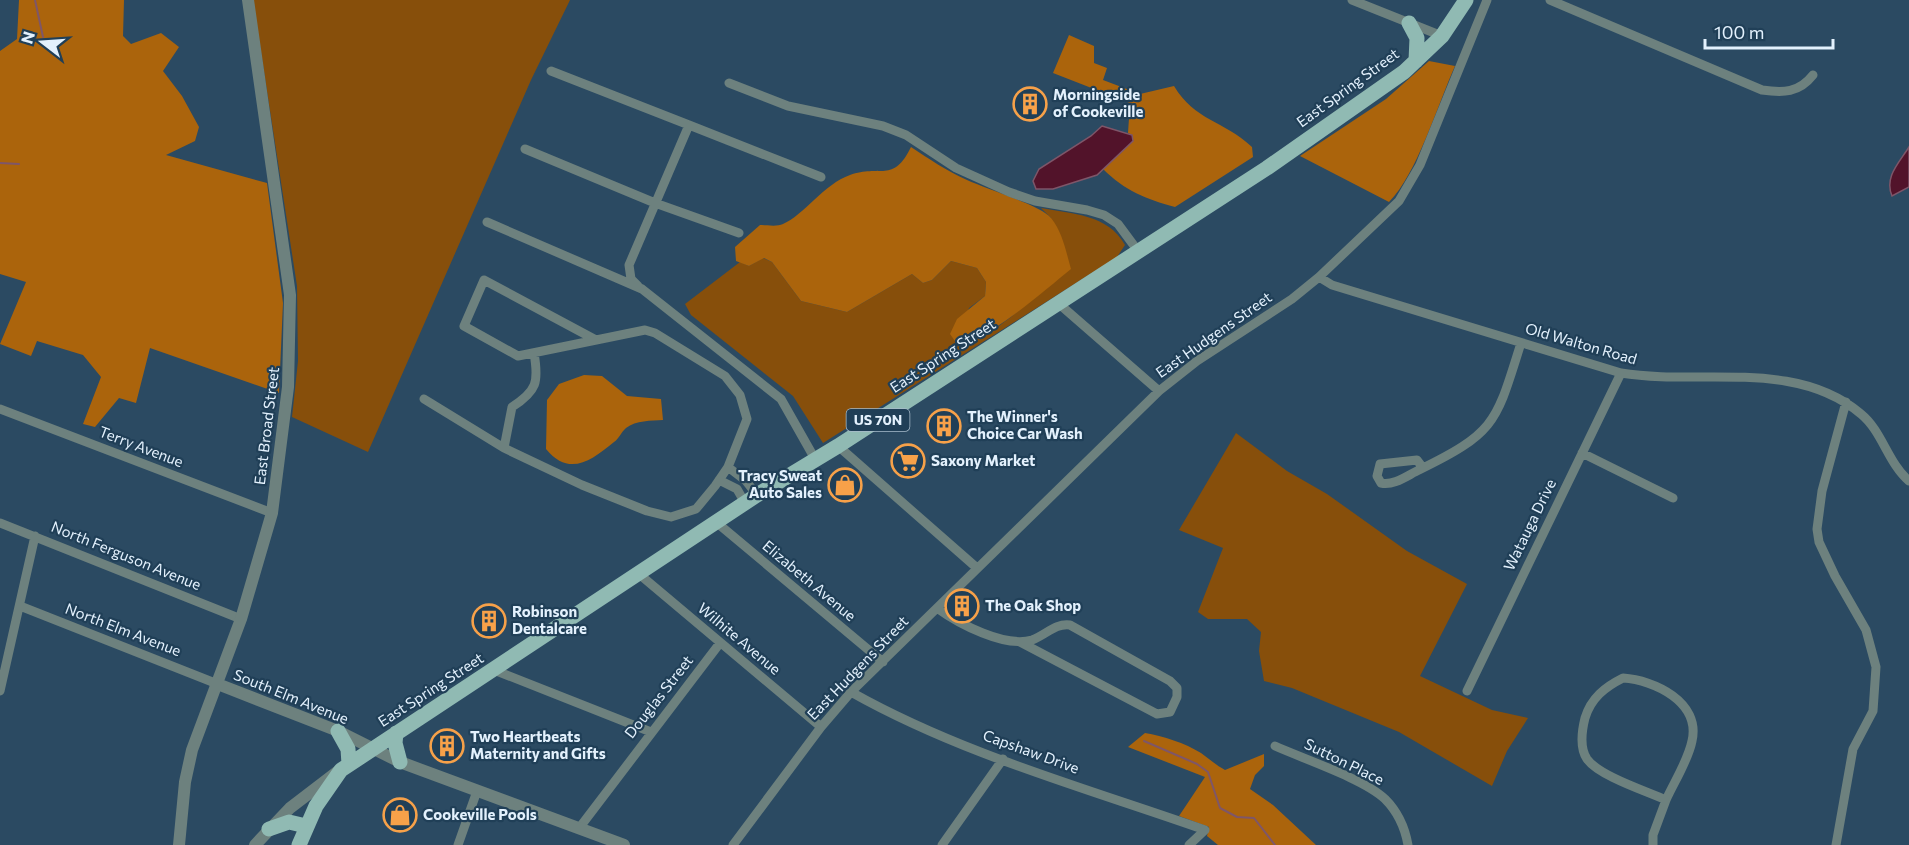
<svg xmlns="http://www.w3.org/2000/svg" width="1909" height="845" font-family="Commissioner,sans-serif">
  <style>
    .green { fill: #874f0b }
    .forest { fill: #ab640c }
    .water { fill: #52132a; stroke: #7e5669; stroke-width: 1.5 }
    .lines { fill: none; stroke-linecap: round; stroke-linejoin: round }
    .stream { stroke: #7e5669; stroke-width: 2 }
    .minor { stroke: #6d817e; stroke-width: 9 }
    .tertiary { stroke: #6d817e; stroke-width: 12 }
    .primary { stroke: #90bab3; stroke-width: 15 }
    .labels { text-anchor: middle; stroke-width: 4.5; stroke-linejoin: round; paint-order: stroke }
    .shield { fill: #203f57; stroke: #a8bccb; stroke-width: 1.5 }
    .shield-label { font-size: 14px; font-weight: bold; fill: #e3f1fd }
    .street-label { font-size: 15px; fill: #e3f1fd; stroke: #203f57 }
    .poi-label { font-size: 15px; font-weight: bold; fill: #e3f1fd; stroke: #203f57; text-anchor: start }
  </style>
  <rect width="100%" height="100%" fill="#2b4a62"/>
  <!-- green -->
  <path class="green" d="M 253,0 L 570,0 L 531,80 L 368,452 L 292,417 L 298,361 L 297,286 Z
    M 1041,208 C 1072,214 1108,214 1125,245 L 1117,257 L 823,443 L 793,396 L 691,315 L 685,304 L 740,262 L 749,266 L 763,258 L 772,262 L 801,301 L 847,312 L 912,274 L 923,283 L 932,280 L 951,261 L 977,268 L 986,282 L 985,296 L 969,308 L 957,344 C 987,341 1016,312 1039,294 L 1051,218 Z
    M 1236,433 L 1287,471 L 1327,494 L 1407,551 L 1467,584 L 1420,676 L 1492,710 L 1528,718 L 1507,751 L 1492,786 L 1399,732 L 1292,688 L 1264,681 L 1259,651 L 1261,632 L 1247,619 L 1208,619 L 1198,612 L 1223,548 L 1179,530 Z"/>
  <!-- forest -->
  <path class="forest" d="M 19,0 L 124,0 L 123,36 L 131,44 L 161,33 L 179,47 L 163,71 L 182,96 L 199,127 L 195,141 L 166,155 L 267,183 L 283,303 L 279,393 L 150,348 L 136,403 L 119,398 L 95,427 L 83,424 L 101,377 L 83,355 L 37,341 L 31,356 L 0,344 L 26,282 L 0,274 L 0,51 L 17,39 Z
    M 1069,35 L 1094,46 L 1094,63 L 1107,68 L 1103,80 L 1140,94 L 1174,86 C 1195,121 1223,120 1252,147 L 1253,157 L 1175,207 C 1146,199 1125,191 1103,169 L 1133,141 L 1132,135 L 1128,133 L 1130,103 L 1053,73 Z
    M 1429,61 L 1455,66 C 1438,104 1417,174 1389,202 L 1300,156 L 1386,99 Z
    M 911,147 C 929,159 947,171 967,180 C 986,189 1041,205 1051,218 C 1063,233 1066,252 1071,269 C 1045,290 988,341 957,344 L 950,334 L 957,319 L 985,296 L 986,282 L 977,268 L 951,261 L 932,280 L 923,283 L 912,274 L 847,312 L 801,301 L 772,262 L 764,258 L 749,266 L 736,261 L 735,247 L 760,225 C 766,225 777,227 783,224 C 804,215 824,184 850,175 C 880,164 893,184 911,147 Z
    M 584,375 L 602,376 L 627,396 L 661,399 L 663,420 C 651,421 636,420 626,428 C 621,432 619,439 614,442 C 591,461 569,477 546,449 L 547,400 L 559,384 Z
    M 1145,733 C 1163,736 1185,743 1201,753 C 1209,759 1216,765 1225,770 L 1264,754 L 1264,766 L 1255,775 L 1250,789 L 1273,805 L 1316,845 L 1218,845 L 1207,836 L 1209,827 L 1179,816 L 1205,777 L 1128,747 Z"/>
  <!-- water -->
  <path class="water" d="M 1102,126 L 1132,135 L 1133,141 L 1097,175 L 1053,189 L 1036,189 L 1033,181 L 1039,169 L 1091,136 Z
    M 1909,147 L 1909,187 L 1892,196 C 1884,177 1899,163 1909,147 Z"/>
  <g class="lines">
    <!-- stream -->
    <path class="stream" d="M 35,0 L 43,37
      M 0,163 L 19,164
      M 1144,741 L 1197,764 L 1208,772 L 1220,808 L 1237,817 L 1254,818 L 1275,845"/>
    <!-- minor -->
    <path class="minor" d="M 1352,0 L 1442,36
      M 1550,0 L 1762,90 C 1783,93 1799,93 1813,75
      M 551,71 L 689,125 L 629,265 L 631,279 L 638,286
      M 729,83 L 788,106 L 883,126 L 906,135 L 956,168 L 1009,192 L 1035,201 L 1087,210 L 1104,215 L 1118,224 L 1138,251
      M 689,125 L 821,177
      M 525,149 L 655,203 L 739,233
      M 487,222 L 642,289 L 781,399 L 815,459
      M 1319,277 L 1332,285 L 1621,373 C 1700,386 1795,358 1861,414 C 1882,431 1888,463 1909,481
      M 1058,303 L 1159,391
      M 534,353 C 539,382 537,391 512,407 L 504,448 L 582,485 L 647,511 L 671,517 L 696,509 L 715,486 L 728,467 L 747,419 L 740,395 L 725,376 L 655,333 L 645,330 L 518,356 L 464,326 L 484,280 L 596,340
      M 424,399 L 504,448
      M 0,409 L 272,513
      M 838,446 L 977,568
      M 1582,453 L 1673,498
      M 728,467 L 746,481 L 757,495
      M 1423,468 L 1417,460 L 1380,464 L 1377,476 L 1381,483 C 1394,486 1408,475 1419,470 C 1497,432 1496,422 1521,343
      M 719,480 L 737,489 L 745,503
      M 716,522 L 883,662
      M 0,523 L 241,619
      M 639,574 L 821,727
      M 20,606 L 215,683
      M 937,608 C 959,624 1005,648 1032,640 C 1046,635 1055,623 1070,625 L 1170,681 L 1177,688 L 1177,697 L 1170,712 L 1157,714 L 1020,642
      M 494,670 L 651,732
      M 1623,678 C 1654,680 1701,702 1692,741 C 1688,761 1674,782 1666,800 C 1646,791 1599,776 1587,759 C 1579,747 1582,730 1585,718 C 1591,698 1605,687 1623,678 Z
      M 0,691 L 35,536
      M 1467,691 L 1621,373
      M 851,692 C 961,754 1086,788 1205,830 L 1189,845
      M 1275,746 C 1304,759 1364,779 1385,799 C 1398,812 1405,828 1408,845
      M 580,827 L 720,643
      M 458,845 L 477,791
      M 733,845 L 821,727 L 851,692 L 1159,391 L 1197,361 L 1292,299 L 1319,277 L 1399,201 L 1420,165 L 1487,0
      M 942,845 L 1003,759
      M 1653,845 L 1653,835 L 1666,800
      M 1836,845 L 1853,749 L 1873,711 L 1876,667 L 1866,630 L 1835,576 L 1819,542 L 1817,529 L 1822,491 L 1846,402"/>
    <!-- tertiary -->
    <path class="tertiary" d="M 215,683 L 338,731 L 400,762 L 624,845
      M 179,845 L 185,782 L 192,750 L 241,619 L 272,513 L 288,387 L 290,295 L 248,0
      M 255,845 L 290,808 L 337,772"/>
    <!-- primary -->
    <path class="primary" d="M 1409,23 L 1417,38 L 1416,61
      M 338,731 L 348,749 L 349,764
      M 396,733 L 395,743 L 400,762
      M 269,829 L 289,822 L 306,826
      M 299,845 L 316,806 L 341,770 L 757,495 L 838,446 L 1267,168 L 1404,72 L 1442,36 L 1466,0"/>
  </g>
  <!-- icons -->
  <defs>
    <symbol id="building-ring" viewBox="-11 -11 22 22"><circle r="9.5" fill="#203f57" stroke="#f7a149" stroke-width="1.5"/><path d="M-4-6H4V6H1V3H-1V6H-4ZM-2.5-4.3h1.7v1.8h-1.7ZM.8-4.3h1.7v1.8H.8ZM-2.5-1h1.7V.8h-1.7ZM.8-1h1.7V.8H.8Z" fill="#f7a149"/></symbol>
    <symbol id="supermarket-ring" viewBox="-11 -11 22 22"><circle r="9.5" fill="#203f57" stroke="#f7a149" stroke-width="1.5"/><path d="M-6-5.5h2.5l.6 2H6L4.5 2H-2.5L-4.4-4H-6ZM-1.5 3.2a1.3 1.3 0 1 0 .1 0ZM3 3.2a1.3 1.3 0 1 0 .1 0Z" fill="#f7a149"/></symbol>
    <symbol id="shop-ring" viewBox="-11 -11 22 22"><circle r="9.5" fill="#203f57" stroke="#f7a149" stroke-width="1.5"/><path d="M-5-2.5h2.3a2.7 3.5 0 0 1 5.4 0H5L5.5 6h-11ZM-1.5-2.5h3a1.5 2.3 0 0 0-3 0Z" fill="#f7a149"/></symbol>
  </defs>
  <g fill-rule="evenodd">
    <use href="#building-ring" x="1011" y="85" width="38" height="38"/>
    <use href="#building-ring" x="925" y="407" width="38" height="38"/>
    <use href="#supermarket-ring" x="889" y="442" width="38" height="38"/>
    <use href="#shop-ring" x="826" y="466" width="38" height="38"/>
    <use href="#building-ring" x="943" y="587" width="38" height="38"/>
    <use href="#building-ring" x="470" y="602" width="38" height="38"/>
    <use href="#building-ring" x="428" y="727" width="38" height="38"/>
    <use href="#shop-ring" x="381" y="796" width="38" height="38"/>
  </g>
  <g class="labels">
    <!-- shield labels -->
    <rect class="shield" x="846.5" y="409" width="63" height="22" rx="4.5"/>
    <g class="shield-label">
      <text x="878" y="425">US 70N</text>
    </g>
    <!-- street labels -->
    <g class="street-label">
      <text transform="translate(1348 88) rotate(-36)" y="5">East Spring Street</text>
      <text transform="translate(1214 335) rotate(-35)" y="5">East Hudgens Street</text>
      <text transform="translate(1581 344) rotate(16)" y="5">Old Walton Road</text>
      <text transform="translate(943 356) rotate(-33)" y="5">East Spring Street</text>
      <text transform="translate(267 426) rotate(-83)" y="5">East Broad Street</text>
      <text transform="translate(141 447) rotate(21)" y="5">Terry Avenue</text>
      <text transform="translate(1530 525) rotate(-64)" y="5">Watauga Drive</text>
      <text transform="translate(126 556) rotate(22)" y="5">North Ferguson Avenue</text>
      <text transform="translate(809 581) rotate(40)" y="5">Elizabeth Avenue</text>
      <text transform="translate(123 630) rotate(21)" y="5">North Elm Avenue</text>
      <text transform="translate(739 639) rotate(40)" y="5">Wilhite Avenue</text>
      <text transform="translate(858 668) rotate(-46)" y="5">East Hudgens Street</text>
      <text transform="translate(431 690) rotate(-33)" y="5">East Spring Street</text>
      <text transform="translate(291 697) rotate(22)" y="5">South Elm Avenue</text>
      <text transform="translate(659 697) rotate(-52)" y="5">Douglas Street</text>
      <text transform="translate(1031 752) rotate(20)" y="5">Capshaw Drive</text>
      <text transform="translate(1344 762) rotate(26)" y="5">Sutton Place</text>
    </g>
    <!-- poi labels -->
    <g class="poi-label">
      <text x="1053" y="100">Morningside<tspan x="1053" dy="17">of Cookeville</tspan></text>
      <text x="967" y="422">The Winner's<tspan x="967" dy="17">Choice Car Wash</tspan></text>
      <text x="931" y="466">Saxony Market</text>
      <text x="822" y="481" text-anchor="end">Tracy Sweat<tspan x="822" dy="17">Auto Sales</tspan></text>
      <text x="985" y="611">The Oak Shop</text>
      <text x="512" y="617">Robinson<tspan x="512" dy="17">Dentalcare</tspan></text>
      <text x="470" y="742">Two Heartbeats<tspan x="470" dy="17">Maternity and Gifts</tspan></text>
      <text x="423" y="820">Cookeville Pools</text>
    </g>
  </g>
  <!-- north arrow -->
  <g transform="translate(42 42) rotate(287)" stroke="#203f57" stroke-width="4.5" paint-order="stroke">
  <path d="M0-4.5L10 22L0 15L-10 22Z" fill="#e3f1fd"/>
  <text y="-9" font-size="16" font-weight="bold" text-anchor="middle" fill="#e3f1fd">N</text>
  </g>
  <!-- scale -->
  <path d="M1705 39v9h128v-9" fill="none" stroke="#e3f1fd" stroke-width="3"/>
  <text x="1714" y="39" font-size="18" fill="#e3f1fd" stroke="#203f57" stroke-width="4.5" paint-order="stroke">100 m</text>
</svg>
